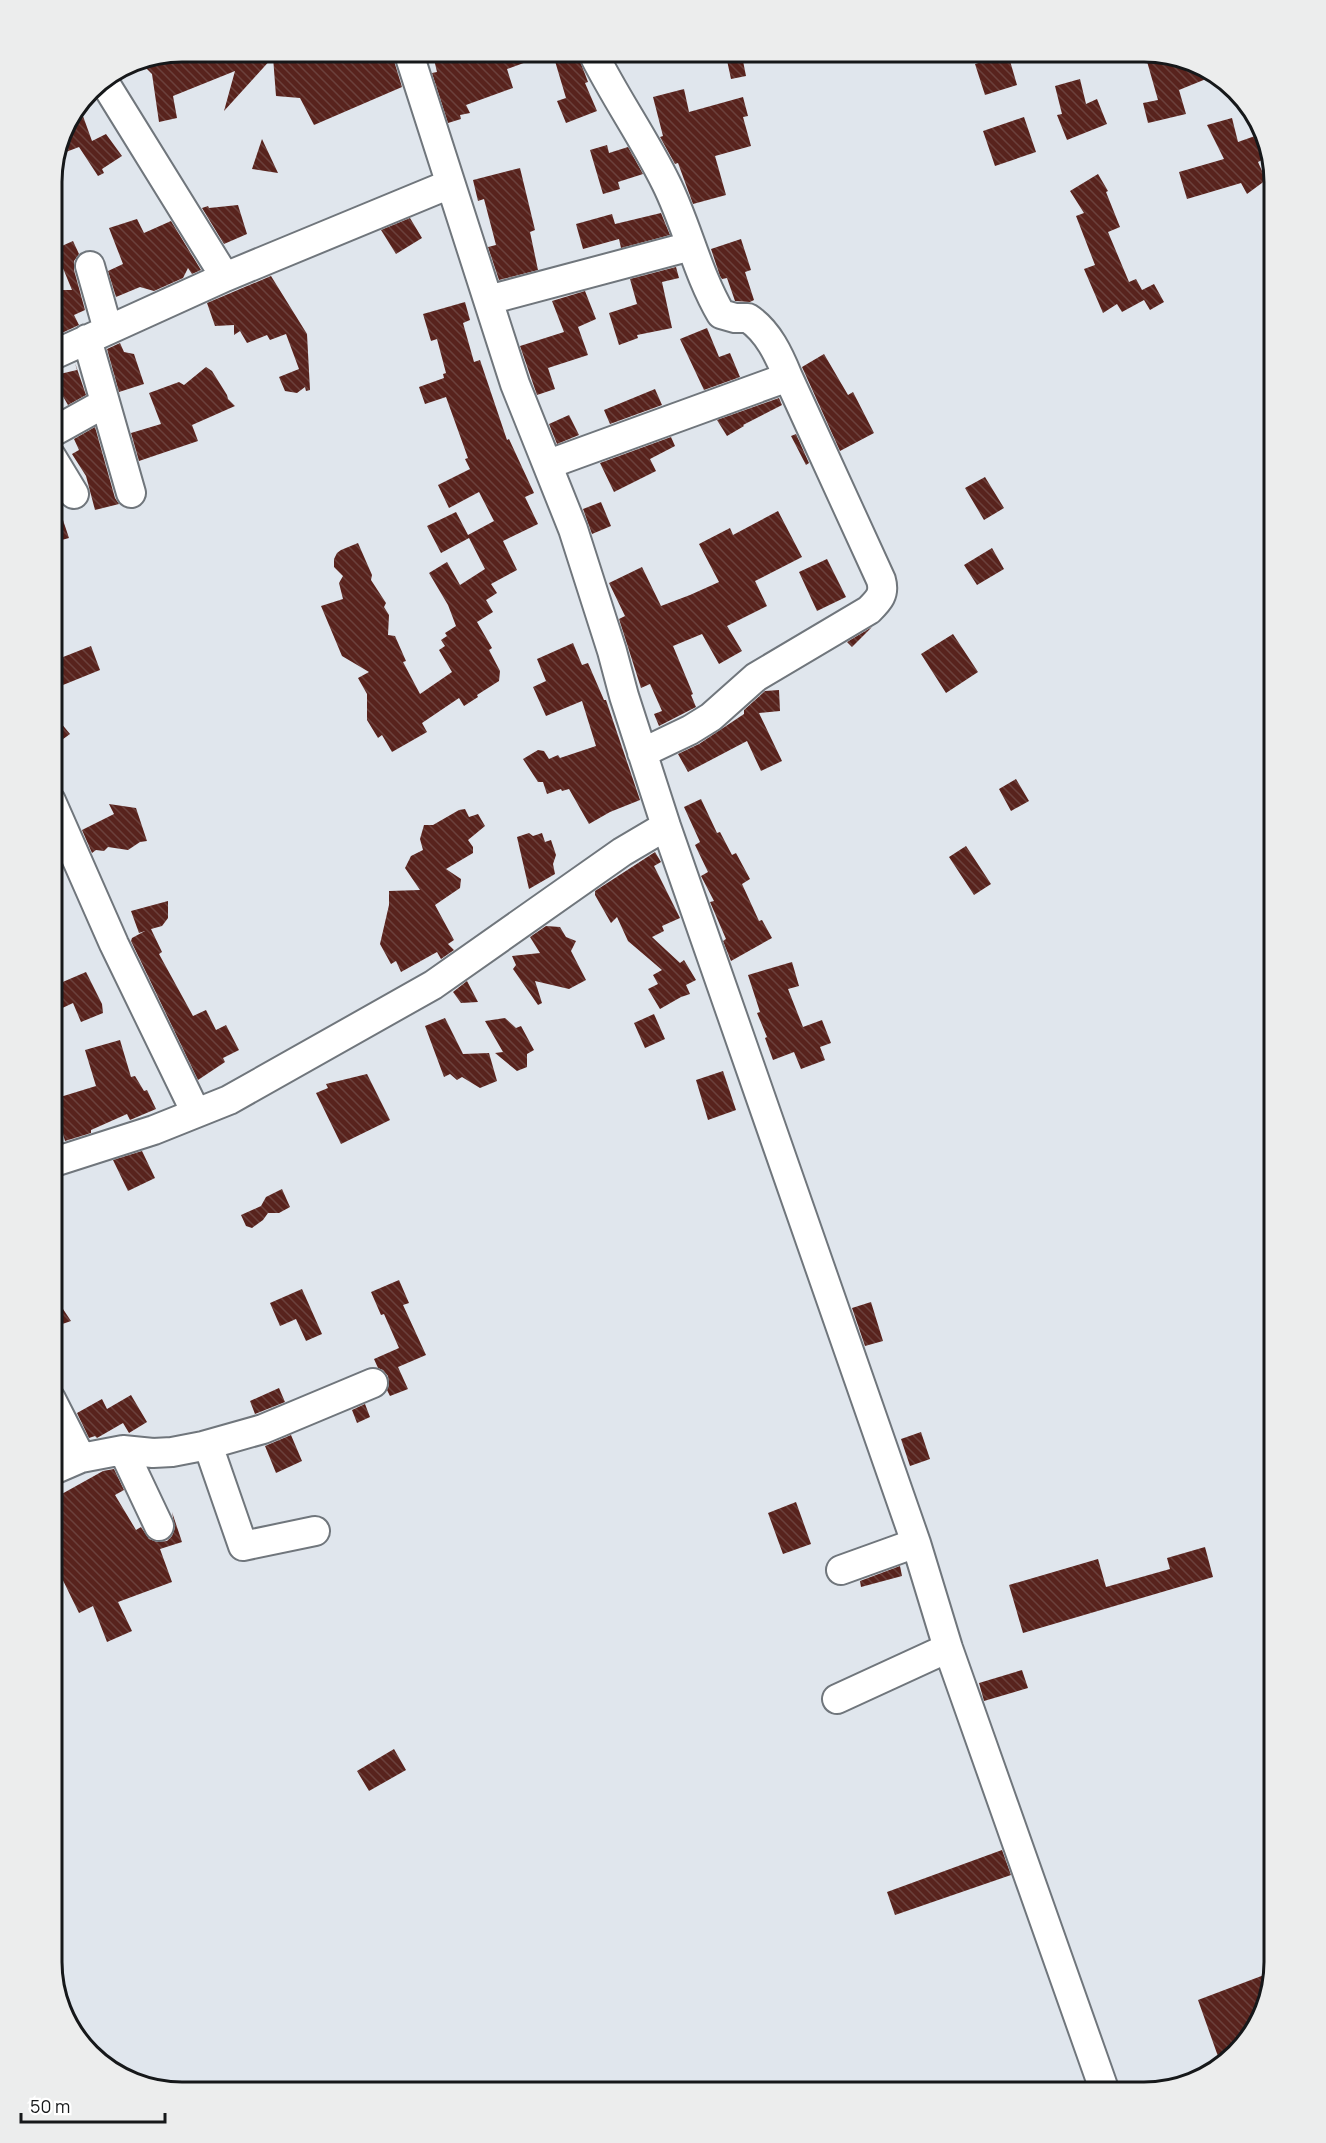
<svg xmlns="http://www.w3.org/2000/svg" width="1326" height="2143" font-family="Manrope,sans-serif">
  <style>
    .building { fill: url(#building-back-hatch) }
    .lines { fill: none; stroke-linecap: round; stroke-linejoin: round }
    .minor-casing { stroke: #70767c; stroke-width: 32 }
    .minor { stroke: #fff; stroke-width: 28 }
    .rim { fill: none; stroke: #16181a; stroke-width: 3 }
  </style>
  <defs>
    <pattern id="building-back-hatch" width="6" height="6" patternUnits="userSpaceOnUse" patternTransform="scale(1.5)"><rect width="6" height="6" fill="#58231d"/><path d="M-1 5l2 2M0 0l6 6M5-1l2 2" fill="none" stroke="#6b413c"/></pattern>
  </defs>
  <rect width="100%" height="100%" fill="#e0e6ed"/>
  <!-- building -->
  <path class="building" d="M 182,51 L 391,51 L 402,87 L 314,125 L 300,98 L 276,96 L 273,57 L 224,111 L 235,71 L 173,96 L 177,118 L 159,122 L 152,74 L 138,60 Z
    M 432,51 L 551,51 L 551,53 L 507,69 L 513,88 L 466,105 L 470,113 L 460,115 L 461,119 L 448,123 L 432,73 L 437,72 Z
    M 552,51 L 576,51 L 585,74 L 588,82 L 585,83 L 597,111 L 566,123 L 557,101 L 566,98 Z
    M 725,51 L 741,51 L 746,76 L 731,79 Z
    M 1144,51 L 1153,51 L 1206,69 L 1206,79 L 1179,90 L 1186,114 L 1148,123 L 1143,103 L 1158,100 Z
    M 1008,54 L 1017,85 L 985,95 L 975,64 Z
    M 1080,79 L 1086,104 L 1097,99 L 1107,124 L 1067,140 L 1057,115 L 1062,114 L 1055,86 Z
    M 684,89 L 689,112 L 743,97 L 748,116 L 743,117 L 751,146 L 715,156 L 726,195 L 693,204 L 678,163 L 675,164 L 660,137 L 663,136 L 653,97 Z
    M 79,105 L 92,141 L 106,134 L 122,156 L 102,169 L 104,173 L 98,176 L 79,147 L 66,152 L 60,137 L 61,131 Z
    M 1024,117 L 1036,152 L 995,166 L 983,131 Z
    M 1232,118 L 1238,142 L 1255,136 L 1262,160 L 1258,162 L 1266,180 L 1247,194 L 1241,183 L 1187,199 L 1179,172 L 1224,159 L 1207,125 Z
    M 262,139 L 278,173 L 252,169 Z
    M 607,145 L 609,153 L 628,147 L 643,174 L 618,182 L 620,189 L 603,194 L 590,150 Z
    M 520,168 L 535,230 L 530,232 L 538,270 L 499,280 L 488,247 L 496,245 L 484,199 L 478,201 L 473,180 Z
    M 1098,174 L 1108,191 L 1106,192 L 1120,227 L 1108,232 L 1129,282 L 1136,279 L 1142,290 L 1154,284 L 1164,302 L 1150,310 L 1144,300 L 1122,312 L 1117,304 L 1103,313 L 1084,269 L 1095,265 L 1076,216 L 1084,213 L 1070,191 Z
    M 238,205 L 247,234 L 224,244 L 202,208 L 208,206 L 209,208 Z
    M 661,213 L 670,235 L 621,248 L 619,239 L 583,249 L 576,224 L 612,214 L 615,224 Z
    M 410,218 L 422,238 L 396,254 L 381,230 Z
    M 137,219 L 144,233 L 171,221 L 201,270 L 192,274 L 188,268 L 183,278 L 154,291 L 140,287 L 116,297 L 108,271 L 123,264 L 109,228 Z
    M 741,239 L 751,270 L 745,272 L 754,300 L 750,302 L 735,301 L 727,278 L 722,279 L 720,276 L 711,249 Z
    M 73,241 L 79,254 L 74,261 L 74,270 L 85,310 L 74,315 L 79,325 L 51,338 L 51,294 L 61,290 L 72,290 L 55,249 Z
    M 676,267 L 679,278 L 662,282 L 672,328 L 637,335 L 638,338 L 619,345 L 609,313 L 637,304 L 630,279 Z
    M 271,276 L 307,334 L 310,390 L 306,391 L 305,387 L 297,393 L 285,391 L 279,377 L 299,369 L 286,334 L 270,340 L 267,335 L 247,343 L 240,331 L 234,335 L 234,325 L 215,326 L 207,303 Z
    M 585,291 L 596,319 L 578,327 L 588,355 L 548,368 L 555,389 L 537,395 L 520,346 L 564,332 L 552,301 Z
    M 465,302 L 470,320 L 463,323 L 474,362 L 480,360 L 507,440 L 509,439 L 534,493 L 525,497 L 538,524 L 503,541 L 517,570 L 491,584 L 497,593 L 486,600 L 493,612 L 477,622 L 492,648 L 489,650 L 500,671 L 499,681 L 477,695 L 478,697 L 464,706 L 459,698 L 422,723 L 427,732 L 392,752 L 382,735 L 378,738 L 367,720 L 367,694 L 358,678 L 369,672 L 342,656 L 321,606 L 343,599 L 339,583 L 343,576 L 334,567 L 334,559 L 337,553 L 341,550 L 358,543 L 372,575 L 371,580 L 386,603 L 384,607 L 389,615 L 388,635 L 395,636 L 406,661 L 403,662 L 420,694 L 452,672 L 439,650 L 445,646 L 441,640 L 447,636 L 445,633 L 456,626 L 448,605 L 429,573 L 447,562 L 460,585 L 485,569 L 469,538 L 441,553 L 427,526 L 456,512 L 468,535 L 494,521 L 479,492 L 449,508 L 438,485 L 470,469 L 465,459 L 468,458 L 446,397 L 425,404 L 419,387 L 444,378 L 443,374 L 446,373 L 437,339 L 431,341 L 423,314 Z
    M 707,328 L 719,357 L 730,353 L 740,377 L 704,390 L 680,339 Z
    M 120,343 L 124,352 L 134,354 L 144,384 L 119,392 L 107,349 Z
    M 824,354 L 848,395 L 853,392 L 874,433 L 840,451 L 802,367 Z
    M 75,363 L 86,395 L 68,405 L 51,376 L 77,370 Z
    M 206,367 L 212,371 L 227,395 L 228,399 L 235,406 L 192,425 L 198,441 L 139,461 L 131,433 L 161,424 L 149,393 L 179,382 L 184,385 Z
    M 655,389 L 662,405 L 610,424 L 604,410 Z
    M 779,398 L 782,405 L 743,425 L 744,426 L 727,436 L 717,420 Z
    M 569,415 L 579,435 L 557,444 L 549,424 Z
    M 95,427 L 115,498 L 119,504 L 95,510 L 86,476 L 72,454 L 79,450 L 74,439 Z
    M 796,434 L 809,463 L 806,465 L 791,436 Z
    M 671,437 L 675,446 L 650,459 L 656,471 L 614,492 L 600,463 Z
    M 985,477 L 1004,508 L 984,520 L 965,488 Z
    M 54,493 L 69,538 L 51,543 L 51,494 Z
    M 601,502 L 611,526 L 592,534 L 583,509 Z
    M 778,511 L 802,557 L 755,581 L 767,606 L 727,626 L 742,651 L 719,664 L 702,634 L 673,646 L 693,694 L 691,695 L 696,707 L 659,726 L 654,714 L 662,711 L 650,684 L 641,688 L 619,619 L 625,616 L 609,583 L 642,567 L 661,606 L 690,595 L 719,582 L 699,544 L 730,528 L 733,535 Z
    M 992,548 L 1004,569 L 977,585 L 964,565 Z
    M 827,559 L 846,597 L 817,611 L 799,572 Z
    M 872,627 L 852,647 L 847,642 Z
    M 953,634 L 978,672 L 946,693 L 921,654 Z
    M 573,643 L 582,665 L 588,663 L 604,700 L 606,700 L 640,800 L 610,812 L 589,824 L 569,789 L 562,791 L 561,789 L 547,794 L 543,782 L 538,782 L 523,759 L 538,750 L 544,751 L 549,759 L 558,755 L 560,758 L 596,746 L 582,701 L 546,716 L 533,687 L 546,681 L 537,659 Z
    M 91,646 L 100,670 L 63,685 L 53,661 Z
    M 779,690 L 780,711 L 759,713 L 782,761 L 761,771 L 747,741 L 688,772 L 678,754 L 699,744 L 744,714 L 744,710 L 765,691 Z
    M 51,711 L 70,734 L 51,748 Z
    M 1016,779 L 1029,801 L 1011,811 L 999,789 Z
    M 701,799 L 717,833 L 720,832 L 732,855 L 736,853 L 750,879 L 742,884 L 759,921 L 762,920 L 772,938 L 731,961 L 723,941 L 726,939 L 710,902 L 714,901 L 701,876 L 708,872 L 695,845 L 700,842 L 684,807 Z
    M 109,804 L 136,808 L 147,841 L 140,842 L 128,850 L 108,847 L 104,851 L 96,850 L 92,853 L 82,830 L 114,814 Z
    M 465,809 L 469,817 L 478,814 L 485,826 L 468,840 L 473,847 L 473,853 L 446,869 L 461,879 L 460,888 L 435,905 L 454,940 L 448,944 L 454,950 L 441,959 L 437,952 L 401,972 L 396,961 L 391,964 L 380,944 L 389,905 L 389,891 L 420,890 L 405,868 L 411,856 L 423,850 L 420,839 L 424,825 L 433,825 L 459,810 Z
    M 529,833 L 533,836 L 542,833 L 545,842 L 551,840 L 556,855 L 553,864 L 555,874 L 529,889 L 517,837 Z
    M 966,846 L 991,884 L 974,895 L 949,857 Z
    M 655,852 L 661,862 L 654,866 L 680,918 L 662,926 L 664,931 L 652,937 L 680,963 L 684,960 L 696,980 L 686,985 L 690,994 L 681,997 L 660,1009 L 648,989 L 658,984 L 653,975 L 662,970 L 628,941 L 617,917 L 611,923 L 595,895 L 595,891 Z
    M 168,901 L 168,918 L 162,926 L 151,929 L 162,952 L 159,954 L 193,1016 L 206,1010 L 216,1030 L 226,1025 L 239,1050 L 223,1058 L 225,1062 L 198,1080 L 131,941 L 132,938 L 145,931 L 139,933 L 131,911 Z
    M 546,926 L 560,927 L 566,937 L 576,941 L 571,951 L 586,980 L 569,989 L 535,981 L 542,1003 L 538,1005 L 513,969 L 516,965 L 512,956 L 540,953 L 530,937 Z
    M 792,962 L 799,986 L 788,989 L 803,1027 L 822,1020 L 831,1043 L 820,1047 L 825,1060 L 801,1069 L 794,1052 L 773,1060 L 765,1038 L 767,1037 L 757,1013 L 760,1012 L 748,975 Z
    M 86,972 L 102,1004 L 103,1013 L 81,1022 L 73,1003 L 56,1011 L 51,1000 L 51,987 Z
    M 467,981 L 478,1002 L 461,1003 L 453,992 Z
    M 654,1014 L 665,1039 L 645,1048 L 634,1023 Z
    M 445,1018 L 463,1054 L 489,1053 L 497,1081 L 480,1088 L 462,1077 L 457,1080 L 450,1074 L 444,1077 L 425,1026 Z
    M 505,1018 L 516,1028 L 521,1026 L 534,1050 L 527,1054 L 527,1067 L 517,1071 L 495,1053 L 503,1052 L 485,1021 Z
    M 120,1040 L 131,1077 L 135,1076 L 144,1091 L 147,1090 L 156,1109 L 130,1120 L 127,1114 L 91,1130 L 91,1133 L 65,1141 L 59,1121 L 51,1124 L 51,1098 L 57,1098 L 96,1086 L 85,1050 Z
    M 723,1071 L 736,1110 L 708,1120 L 696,1080 Z
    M 367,1074 L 390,1120 L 341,1144 L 316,1093 L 328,1088 L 326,1084 Z
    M 142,1151 L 155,1178 L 128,1191 L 113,1160 Z
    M 282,1189 L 290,1207 L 279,1213 L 268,1213 L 263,1220 L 252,1228 L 246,1226 L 241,1215 L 261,1206 L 266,1197 Z
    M 399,1280 L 409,1303 L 403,1305 L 426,1355 L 398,1367 L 408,1389 L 390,1396 L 387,1390 L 389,1385 L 388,1376 L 383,1370 L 378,1368 L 374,1359 L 399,1348 L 384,1314 L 381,1315 L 371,1292 Z
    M 302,1289 L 322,1334 L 306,1341 L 296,1319 L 280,1326 L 270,1303 Z
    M 51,1291 L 71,1321 L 51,1328 Z
    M 871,1302 L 883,1341 L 865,1346 L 852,1308 Z
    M 279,1388 L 285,1402 L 255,1414 L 250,1401 Z
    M 131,1395 L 147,1422 L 129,1433 L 123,1423 L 97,1438 L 95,1436 L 89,1438 L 77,1413 L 102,1399 L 107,1409 Z
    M 365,1404 L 370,1417 L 357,1423 L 352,1410 Z
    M 921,1432 L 930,1459 L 910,1466 L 901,1439 Z
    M 291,1435 L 302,1461 L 276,1473 L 265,1446 Z
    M 114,1469 L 124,1490 L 115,1495 L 136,1530 L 141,1527 L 149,1539 L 157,1542 L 167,1541 L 172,1536 L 175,1528 L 172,1512 L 182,1542 L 160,1549 L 172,1582 L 118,1602 L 132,1631 L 107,1642 L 93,1606 L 79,1613 L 51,1556 L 51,1500 L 103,1471 Z
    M 796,1502 L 811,1544 L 783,1554 L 768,1513 Z
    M 1205,1547 L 1213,1577 L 1023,1633 L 1009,1585 L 1098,1559 L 1106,1587 L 1170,1569 L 1167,1558 Z
    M 900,1566 L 902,1576 L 861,1587 L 860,1581 Z
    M 1022,1670 L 1028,1688 L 984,1701 L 979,1683 Z
    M 394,1749 L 406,1770 L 369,1791 L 357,1771 Z
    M 1002,1850 L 1011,1875 L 895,1915 L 887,1892 Z
    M 1272,1972 L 1253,2034 L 1220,2062 L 1198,2000 Z"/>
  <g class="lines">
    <defs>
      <path id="minor" d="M 408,51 L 515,384 L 573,529 L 612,651 L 624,696 L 666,826 L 916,1543 L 948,1648 L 1105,2092
        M 103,80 L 225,277 L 450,184
        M 90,266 L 108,330
        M 488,300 L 691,246
        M 87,339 L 131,493
        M 51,356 L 225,277
        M 51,433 L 105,403
        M 51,456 L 74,494
        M 549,464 L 788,377 C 779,355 768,331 748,318 L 735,318 L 721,314 C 697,273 687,225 666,183 C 644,138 614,96 592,51
        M 642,753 L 690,730 L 711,717 L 756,677 L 869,610 C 879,600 885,594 881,580 L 788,377
        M 51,801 L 114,944 L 196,1113
        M 51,1163 L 154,1130 L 229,1100 L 433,985 L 622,852 L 666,826
        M 51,1399 L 81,1458
        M 208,1445 L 243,1546 L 315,1531
        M 123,1450 L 153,1453 L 172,1452 L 203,1446 L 263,1429 L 373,1383
        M 51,1471 L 81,1458 L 123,1450 L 159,1526
        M 841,1570 L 916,1543
        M 837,1699 L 948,1648"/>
    </defs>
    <!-- minor casing -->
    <use href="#minor" class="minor-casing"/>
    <!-- minor -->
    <use href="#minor" class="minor"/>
  </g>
  <!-- crop -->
  <path d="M0 0H1326V2143H0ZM182 62H1144A120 120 0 0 1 1264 182V1962A120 120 0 0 1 1144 2082H182A120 120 0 0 1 62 1962V182A120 120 0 0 1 182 62Z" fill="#eceded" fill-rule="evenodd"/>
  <path class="rim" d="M182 62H1144A120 120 0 0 1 1264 182V1962A120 120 0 0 1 1144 2082H182A120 120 0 0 1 62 1962V182A120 120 0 0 1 182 62Z"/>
  <!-- scale -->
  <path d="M21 2113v9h144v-9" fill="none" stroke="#16181a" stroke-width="3"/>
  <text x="30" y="2113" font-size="18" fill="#16181a" stroke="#ffffff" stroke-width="4.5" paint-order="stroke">50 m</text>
</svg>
